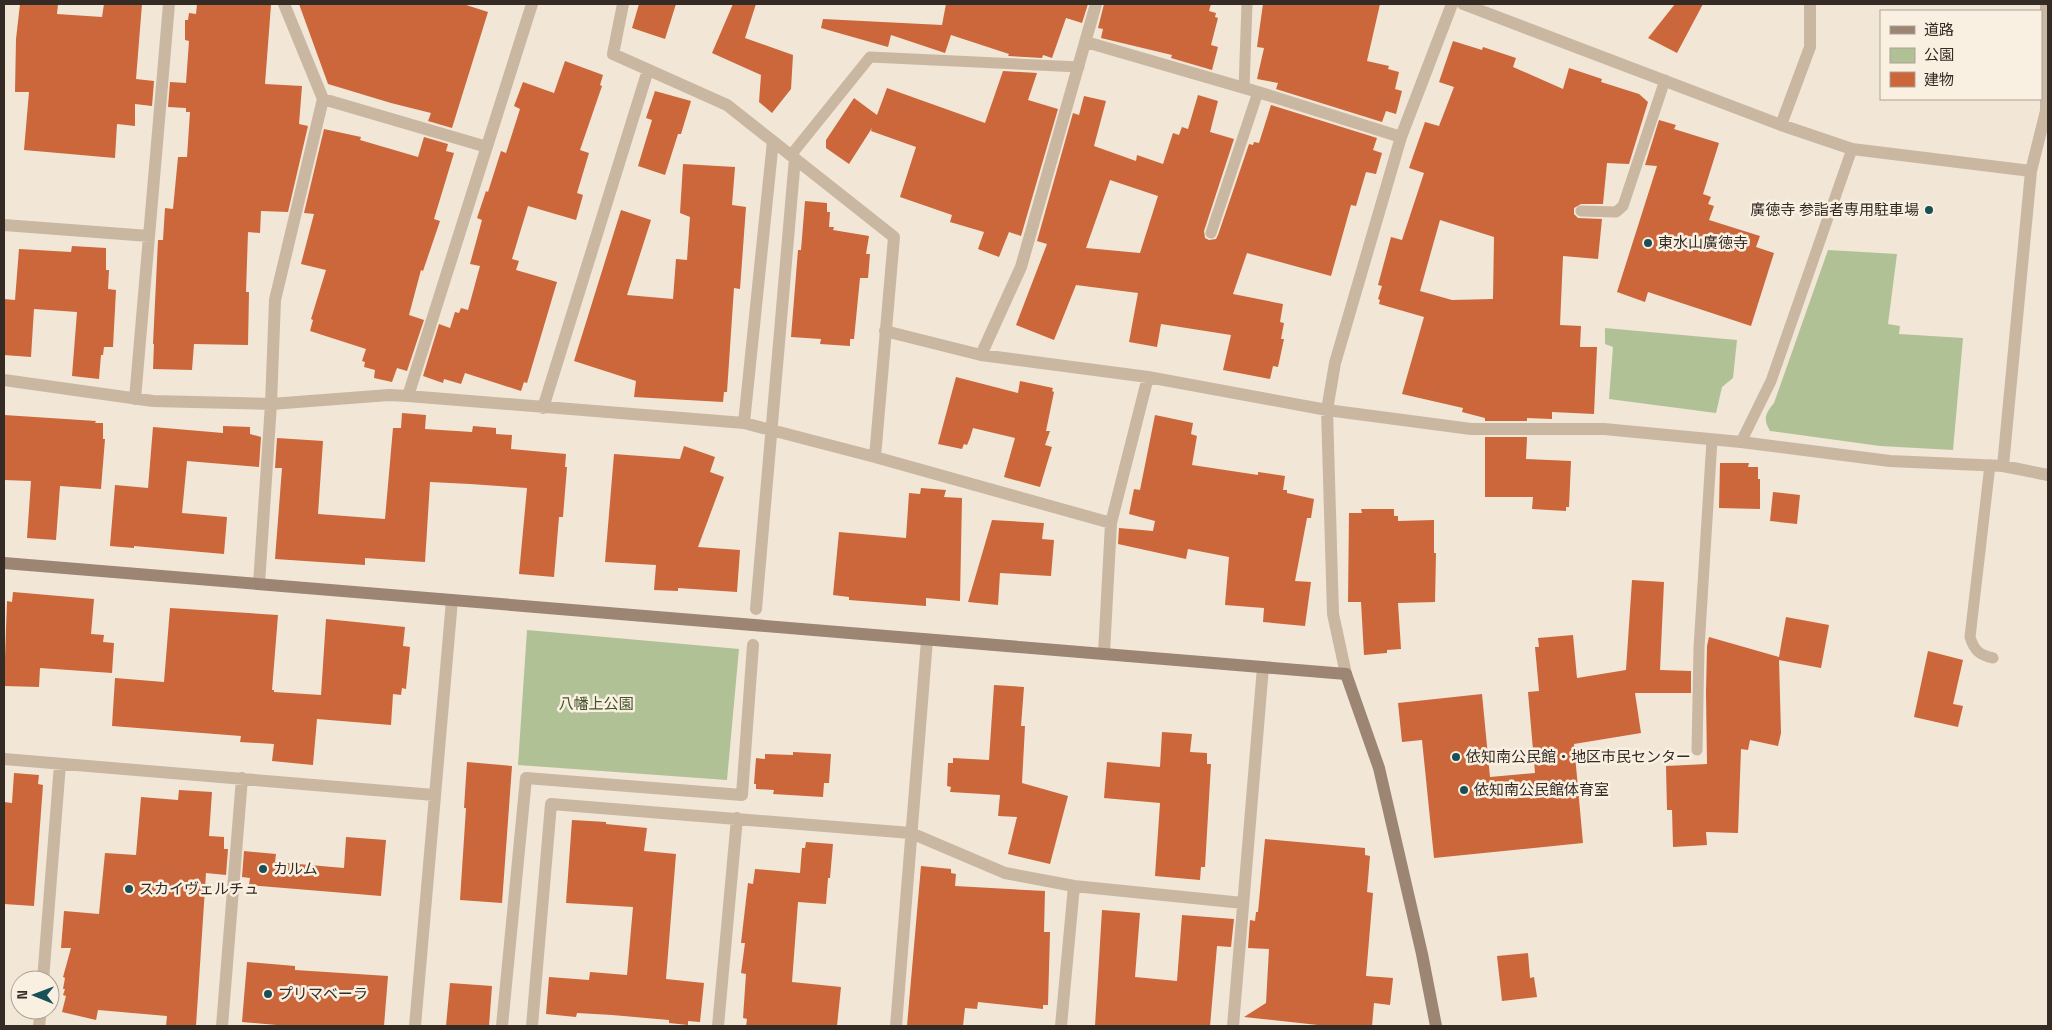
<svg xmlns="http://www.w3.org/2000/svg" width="2052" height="1030" font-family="'Space Grotesk','Noto Sans JP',sans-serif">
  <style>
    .green { fill: #b0c196 }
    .building { fill: #cb673b; fill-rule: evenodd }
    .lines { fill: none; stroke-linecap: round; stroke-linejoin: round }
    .lane { stroke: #cab7a2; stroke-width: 11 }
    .street { stroke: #cab7a2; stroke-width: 12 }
    .secondary { stroke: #9d8574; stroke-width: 12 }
    .poi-dot { fill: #194f57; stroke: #faf0e2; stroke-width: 2 }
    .labels { text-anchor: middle; stroke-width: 5; stroke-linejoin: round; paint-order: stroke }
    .poi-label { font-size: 15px; fill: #342b25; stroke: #faf0e2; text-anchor: start }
    .park-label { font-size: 15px; fill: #415328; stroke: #faf0e2 }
  </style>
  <rect width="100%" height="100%" fill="#f2e6d6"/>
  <!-- green -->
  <path class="green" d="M 1828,250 L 1897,254 L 1888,324 L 1900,326 L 1899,334 L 1963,338 L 1953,450 L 1880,446 L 1770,431 C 1763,419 1765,414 1774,403 Z
    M 1605,328 L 1737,340 L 1733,378 L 1722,387 L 1716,413 L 1609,399 L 1613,347 L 1605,344 Z
    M 527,630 L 739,649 L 727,780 L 518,765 Z"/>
  <!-- building -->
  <path class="building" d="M 20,4 L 58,4 L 57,14 L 102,17 L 104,4 L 142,4 L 136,79 L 154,81 L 152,106 L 135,104 L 135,126 L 117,124 L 115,158 L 24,150 L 29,92 L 15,92 L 16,39 Z
    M 197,4 L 271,5 L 265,84 L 302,86 L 299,124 L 308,126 L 288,212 L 261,211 L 260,233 L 248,232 L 246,292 L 249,292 L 248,345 L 194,344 L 192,370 L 153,369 L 154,344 L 153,344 L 158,240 L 163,240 L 165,208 L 173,209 L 178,157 L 187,157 L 190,112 L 186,112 L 186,108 L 168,107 L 170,82 L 186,83 L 189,41 L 185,40 L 185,20 L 188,20 L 189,13 L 196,14 Z
    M 299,4 L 463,4 L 488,12 L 452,128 L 428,121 L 431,113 L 391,103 L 328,84 Z
    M 639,4 L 676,4 L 665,39 L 632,28 Z
    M 733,4 L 756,4 L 745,38 L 793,55 L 791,89 L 772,113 L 759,102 L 761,75 L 712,53 Z
    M 946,4 L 1088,4 L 1082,23 L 1066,18 L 1052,58 L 1043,55 L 1042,58 L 1008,56 L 1009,54 L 951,35 L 945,53 L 891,35 L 888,47 L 821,28 L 823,19 L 942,25 Z
    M 1104,4 L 1211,4 L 1209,11 L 1216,13 L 1215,17 L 1218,18 L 1211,45 L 1218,47 L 1212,70 L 1171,58 L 1172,55 L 1101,38 L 1103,29 L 1098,28 Z
    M 1263,4 L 1380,4 L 1367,61 L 1389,66 L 1388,69 L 1399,72 L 1395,89 L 1402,91 L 1396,114 L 1386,111 L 1382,122 L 1276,89 L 1278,83 L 1257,79 L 1264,48 L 1257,47 Z
    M 1675,4 L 1703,4 L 1677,53 L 1648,38 Z
    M 1453,41 L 1482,50 L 1483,47 L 1516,58 L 1513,67 L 1563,89 L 1569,68 L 1602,79 L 1601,82 L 1639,94 L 1648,102 L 1629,164 L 1607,163 L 1603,204 L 1581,204 L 1574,208 L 1574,214 L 1578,218 L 1602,219 L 1598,259 L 1563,256 L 1560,325 L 1581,326 L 1580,347 L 1597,347 L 1594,414 L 1552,412 L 1552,419 L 1527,418 L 1527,421 L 1485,421 L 1485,418 L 1462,412 L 1463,408 L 1402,394 L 1424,317 L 1379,304 L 1380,300 L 1378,299 L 1382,286 L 1378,285 L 1391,237 L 1402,240 L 1424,173 L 1409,168 L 1425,122 L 1439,126 L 1454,87 L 1439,82 ZM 1440,220 L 1494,237 L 1493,299 L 1452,300 L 1420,291 Z
    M 565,61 L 603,75 L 600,85 L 602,86 L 580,150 L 589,153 L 577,193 L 583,195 L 576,220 L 528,206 L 512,259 L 519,261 L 516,270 L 557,282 L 527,383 L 524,382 L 521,391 L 465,373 L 461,384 L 444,379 L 443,383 L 423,376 L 439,324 L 450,328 L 455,312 L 459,313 L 461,308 L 468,310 L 480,266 L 470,264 L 482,220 L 477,218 L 486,191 L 488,192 L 501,151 L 506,153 L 520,109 L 514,106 L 523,82 L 554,93 Z
    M 1003,71 L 1037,73 L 1028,100 L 1058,109 L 1021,236 L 1009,232 L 999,257 L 978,249 L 984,232 L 950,222 L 952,215 L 900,197 L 916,147 L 871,131 L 872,128 L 849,164 L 826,148 L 826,140 L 854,98 L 877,115 L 887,88 L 985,123 Z
    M 655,91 L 691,101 L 681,134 L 678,134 L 665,175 L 638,166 L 652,120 L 646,118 Z
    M 1198,95 L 1218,101 L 1210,132 L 1234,139 L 1204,231 L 1205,238 L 1209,240 L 1216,239 L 1218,235 L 1249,144 L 1253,145 L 1254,142 L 1259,143 L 1271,105 L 1377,138 L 1373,150 L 1382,153 L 1376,174 L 1366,172 L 1356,206 L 1351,205 L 1331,276 L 1247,253 L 1233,294 L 1283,304 L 1280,322 L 1284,323 L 1281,339 L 1284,339 L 1278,367 L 1273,366 L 1270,379 L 1223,370 L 1231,335 L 1161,324 L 1157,347 L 1129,342 L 1138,293 L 1076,285 L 1054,340 L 1016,325 L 1047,244 L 1037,241 L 1073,113 L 1079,115 L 1084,96 L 1106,101 L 1094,146 L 1136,161 L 1137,155 L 1163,164 L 1173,133 L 1179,135 L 1182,127 L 1188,129 ZM 1110,180 L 1158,196 L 1140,253 L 1086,248 Z
    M 1659,120 L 1676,125 L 1674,129 L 1719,143 L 1703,194 L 1711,197 L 1708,204 L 1714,206 L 1709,220 L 1760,236 L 1756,247 L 1774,253 L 1751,326 L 1648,292 L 1645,302 L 1617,292 L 1657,166 L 1645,165 Z
    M 324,129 L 361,137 L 360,140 L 418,157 L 424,137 L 448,144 L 446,151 L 454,153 L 434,219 L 440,221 L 423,271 L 421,270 L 409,315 L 424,320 L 407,371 L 397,368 L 392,382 L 374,378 L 375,370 L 364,367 L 365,362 L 362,361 L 366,349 L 310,331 L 313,320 L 311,319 L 326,270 L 301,264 L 314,214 L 304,213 Z
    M 683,164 L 735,167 L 732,205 L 746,207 L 740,289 L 734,288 L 727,392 L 724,392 L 723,402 L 634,397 L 636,381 L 574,361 L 621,210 L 651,220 L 627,295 L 673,299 L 676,259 L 687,260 L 690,217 L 680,213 Z
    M 805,201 L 827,203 L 827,212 L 830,212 L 829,227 L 834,227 L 833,230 L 869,236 L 866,254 L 870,254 L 868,278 L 860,278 L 854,339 L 850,339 L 850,346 L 820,344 L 821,339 L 791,337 L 798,250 L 801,250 Z
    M 72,246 L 106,248 L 106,270 L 109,270 L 108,289 L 116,290 L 113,347 L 104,347 L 103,355 L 101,355 L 99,379 L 72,376 L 77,312 L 34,309 L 31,357 L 4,355 L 4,299 L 15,300 L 19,249 L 71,252 Z
    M 956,377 L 1018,393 L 1020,381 L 1053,388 L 1052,391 L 1054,392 L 1046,431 L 1050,431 L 1045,445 L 1052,447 L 1040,487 L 1004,477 L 1015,438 L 973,428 L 970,438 L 967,445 L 964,444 L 962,449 L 938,444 Z
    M 402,413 L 426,415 L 425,429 L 472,432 L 473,426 L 496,428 L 496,434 L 512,435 L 511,449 L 566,454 L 565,467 L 567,467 L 563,517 L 559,517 L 554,577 L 519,574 L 527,488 L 470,484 L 430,482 L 425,562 L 365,558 L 365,565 L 275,559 L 282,468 L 275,468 L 277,438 L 323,441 L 318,514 L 385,519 L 393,428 L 401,428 Z
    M 4,415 L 96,421 L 95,423 L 103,423 L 103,439 L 105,439 L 101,489 L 60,486 L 56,540 L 27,538 L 31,481 L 4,480 Z
    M 1155,415 L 1193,423 L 1191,434 L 1197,436 L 1192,465 L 1258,475 L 1258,472 L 1285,476 L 1283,490 L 1287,490 L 1287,493 L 1314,499 L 1311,518 L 1307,518 L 1295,581 L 1311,582 L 1305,626 L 1263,622 L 1264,608 L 1225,605 L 1229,557 L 1188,549 L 1186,559 L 1118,544 L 1119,528 L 1153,531 L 1155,521 L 1129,514 L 1134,489 L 1140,490 Z
    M 223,426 L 250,427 L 250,434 L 261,437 L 259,467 L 187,461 L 182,513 L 227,517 L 224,554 L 134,546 L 134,548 L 110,546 L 115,485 L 148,488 L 153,427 L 223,433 Z
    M 1485,437 L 1527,437 L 1526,459 L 1571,461 L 1569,507 L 1566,507 L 1566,511 L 1532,509 L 1533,497 L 1485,497 Z
    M 684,446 L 715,457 L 710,472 L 724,477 L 698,547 L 740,550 L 737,592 L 678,588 L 678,591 L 654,590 L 656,565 L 605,562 L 614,454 L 680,459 Z
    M 1720,463 L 1749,463 L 1748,467 L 1758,467 L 1758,479 L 1760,479 L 1760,509 L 1719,508 Z
    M 921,488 L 946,490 L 944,497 L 962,498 L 960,601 L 926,598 L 926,606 L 849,600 L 849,597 L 833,595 L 839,532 L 906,538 L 909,493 L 920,494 Z
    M 1773,492 L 1800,495 L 1797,524 L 1770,521 Z
    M 1361,509 L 1394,509 L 1394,516 L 1398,516 L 1398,521 L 1434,520 L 1434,553 L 1436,553 L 1435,602 L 1398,603 L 1401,649 L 1387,650 L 1387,653 L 1364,655 L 1361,602 L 1348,602 L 1349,513 L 1362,513 Z
    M 992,520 L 1044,523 L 1042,539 L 1054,540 L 1051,576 L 1000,573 L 998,605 L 968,602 Z
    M 1632,580 L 1664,582 L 1660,670 L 1691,671 L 1691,693 L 1635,693 L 1641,733 L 1574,744 L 1583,843 L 1434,858 L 1422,740 L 1402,742 L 1398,703 L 1482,694 L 1490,777 L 1535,773 L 1528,692 L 1539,691 L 1535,647 L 1539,647 L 1538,638 L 1573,635 L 1577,678 L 1626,670 Z
    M 13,592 L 94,599 L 91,634 L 104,635 L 103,642 L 114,643 L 112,673 L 40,668 L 39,687 L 4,686 L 7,601 L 12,602 Z
    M 170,608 L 278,615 L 272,690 L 274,690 L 274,692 L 321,695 L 326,619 L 405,627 L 403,646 L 410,647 L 406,689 L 402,688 L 401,695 L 393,694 L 391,725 L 317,719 L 313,765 L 272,761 L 274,744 L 240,742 L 241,736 L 112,726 L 115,678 L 164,682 Z
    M 1786,617 L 1829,625 L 1821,668 L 1779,660 L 1781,733 L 1778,746 L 1750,740 L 1748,750 L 1741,749 L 1738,833 L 1706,832 L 1707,845 L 1673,847 L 1672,810 L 1667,810 L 1666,766 L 1707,764 L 1706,693 L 1707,646 L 1709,637 L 1779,657 Z
    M 1928,651 L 1963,660 L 1953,704 L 1963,706 L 1958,727 L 1914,717 Z
    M 994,685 L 1024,687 L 1021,726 L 1025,726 L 1022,783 L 1068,796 L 1050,864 L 1008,854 L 1017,817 L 998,816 L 1000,795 L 950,792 L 951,787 L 947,786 L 948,763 L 953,763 L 953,758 L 989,760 Z
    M 1162,732 L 1192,734 L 1190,752 L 1207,753 L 1207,764 L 1211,764 L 1205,867 L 1201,867 L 1200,880 L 1155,876 L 1160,803 L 1104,798 L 1107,762 L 1160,767 Z
    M 793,752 L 831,754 L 829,783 L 824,783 L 823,797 L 773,794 L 774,790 L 756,789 L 756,784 L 754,784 L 756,758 L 765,759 L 765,754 L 793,755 Z
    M 467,762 L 512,766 L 502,903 L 460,900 L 466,808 L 464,808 Z
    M 14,773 L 39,775 L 38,784 L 43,785 L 34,906 L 4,904 L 4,802 L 12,803 Z
    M 179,790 L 212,792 L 209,836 L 224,837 L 224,849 L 228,849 L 226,875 L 206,873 L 196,1026 L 166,1026 L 167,1016 L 98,1010 L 96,1020 L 62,1012 L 66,996 L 63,995 L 65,989 L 63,989 L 65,978 L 63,977 L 71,948 L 61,948 L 64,911 L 99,914 L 105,853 L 136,855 L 141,797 L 178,800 Z
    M 572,820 L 606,822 L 606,824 L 647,828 L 644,851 L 676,854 L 666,979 L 704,983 L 700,1022 L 688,1021 L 688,1025 L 669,1023 L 669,1020 L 612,1015 L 577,1013 L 576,1017 L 546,1014 L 549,977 L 589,980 L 590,972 L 627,975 L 633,907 L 566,903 Z
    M 346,837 L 386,840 L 381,896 L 249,885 L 250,878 L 242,877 L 244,851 L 276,854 L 275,862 L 344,868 Z
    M 1265,839 L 1365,848 L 1365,855 L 1370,856 L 1367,892 L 1373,893 L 1366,976 L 1393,978 L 1390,1005 L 1374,1003 L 1372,1026 L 1327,1026 L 1244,1017 L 1266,1003 L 1269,949 L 1248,948 L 1250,920 L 1255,921 L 1256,912 L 1258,912 Z
    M 806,842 L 833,844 L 830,878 L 828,878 L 826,904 L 798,902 L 792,982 L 841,987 L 837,1026 L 746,1026 L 747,1019 L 743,1018 L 746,974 L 741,973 L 745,943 L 741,943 L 748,883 L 753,884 L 755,869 L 800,873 L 802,848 L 805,848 Z
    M 921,866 L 951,869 L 951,873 L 956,874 L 955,886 L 1045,891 L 1044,932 L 1050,932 L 1048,1005 L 1043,1005 L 1043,1009 L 978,1002 L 977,1009 L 965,1008 L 963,1026 L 907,1026 Z
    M 1102,910 L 1140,913 L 1135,977 L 1177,981 L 1182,915 L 1234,919 L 1231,947 L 1217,946 L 1210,1026 L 1095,1026 Z
    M 1528,953 L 1530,978 L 1534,977 L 1537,997 L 1502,1001 L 1497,956 Z
    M 247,962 L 295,966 L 295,970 L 388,976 L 384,1026 L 288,1026 L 242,1022 Z
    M 450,983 L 492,986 L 489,1026 L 446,1026 Z"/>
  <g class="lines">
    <!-- lane -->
    <path class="lane" d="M 1244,88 L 1247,4
      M 791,155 L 870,57 L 1079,67
      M 1581,211 L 1616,212 L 1623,206 L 1665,80
      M 1211,233 L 1258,92
      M 1741,442 L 1771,381 L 1852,149
      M 1990,465 L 1970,637 C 1974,650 1979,655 1993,658
      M 1697,750 L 1699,648 L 1712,440"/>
    <!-- street -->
    <path class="street" d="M 623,4 L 613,54 L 727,105 L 894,237 L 875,457 L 1111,523
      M 1463,4 L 1781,125 L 1852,149 L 2031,171
      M 1086,42 L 1258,92 L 1401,137
      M 323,99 L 487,147
      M 1781,125 L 1810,47 L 1810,4
      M 4,225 L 149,236
      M 885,331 L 981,355 L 1148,377 L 1327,410 L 1471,429 L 1604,429 L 1741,442 L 1890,461 L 2003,466 L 2048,475
      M 981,355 L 1021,267 L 1096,4
      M 4,380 L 153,401 L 271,404 L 389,395 L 408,396 L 744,423 L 875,457
      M 408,396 L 532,4
      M 135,399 L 169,4
      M 543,408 L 648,70
      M 744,423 L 773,141
      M 2003,466 L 2031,171 L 2046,111 L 2046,4
      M 259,584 L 271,404 L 275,300 L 323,99 L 284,4
      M 756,609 L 795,158
      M 1104,653 L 1111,523 L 1148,377
      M 1346,674 L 1333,614 L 1327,410 L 1335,363 L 1401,137 L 1452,4
      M 4,759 L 434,795
      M 43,980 L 60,764
      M 39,1026 L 41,1010
      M 222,1026 L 242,778
      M 415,1026 L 452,600
      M 502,1026 L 526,778 L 742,795 L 753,645
      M 532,1026 L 551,804 L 911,833 L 1005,873 L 1074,886 L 1243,903
      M 718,1026 L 737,818
      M 896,1026 L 927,640
      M 1061,1026 L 1074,886
      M 1233,1026 L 1263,667"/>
    <!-- secondary -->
    <path class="secondary" d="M 4,563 L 1346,674 L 1379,768 L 1422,954 L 1436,1026"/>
  </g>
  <!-- markers -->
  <g class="poi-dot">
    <circle cx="1929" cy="210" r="5"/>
    <circle cx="1648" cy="243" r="5"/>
    <circle cx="1456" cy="757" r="5"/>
    <circle cx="1464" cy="790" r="5"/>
    <circle cx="263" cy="869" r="5"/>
    <circle cx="129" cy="889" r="5"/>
    <circle cx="268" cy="994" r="5"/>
  </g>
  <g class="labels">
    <!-- poi labels -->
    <g class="poi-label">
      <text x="1919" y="215" text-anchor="end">廣徳寺 参詣者専用駐車場</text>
      <text x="1658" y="248">東水山廣徳寺</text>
      <text x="1466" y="762">依知南公民館・地区市民センター</text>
      <text x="1474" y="795">依知南公民館体育室</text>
      <text x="273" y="874">カルム</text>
      <text x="139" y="894">スカイヴェルチュ</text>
      <text x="278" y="999">プリマベーラ</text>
    </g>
    <!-- park labels -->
    <g class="park-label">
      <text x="596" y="709">八幡上公園</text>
    </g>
  </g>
  <!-- border -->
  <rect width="2052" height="1030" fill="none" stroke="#342b25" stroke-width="10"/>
  <!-- legend -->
  <rect x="1880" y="10" width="162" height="90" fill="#faf0e2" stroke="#aba196"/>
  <rect x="1890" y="26" width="25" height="8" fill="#9d8574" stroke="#aba196"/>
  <text x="1924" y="35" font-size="15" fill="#342b25">道路</text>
  <rect x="1890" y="48" width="25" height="15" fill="#b0c196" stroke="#aba196"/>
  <text x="1924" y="60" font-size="15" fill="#342b25">公園</text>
  <rect x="1890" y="72" width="25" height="15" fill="#cb673b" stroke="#aba196"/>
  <text x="1924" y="85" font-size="15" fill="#342b25">建物</text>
  <!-- north arrow -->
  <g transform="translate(35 995) rotate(271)"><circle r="24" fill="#faf0e2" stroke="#aba196"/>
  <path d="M0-4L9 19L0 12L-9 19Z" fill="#194f57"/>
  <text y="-8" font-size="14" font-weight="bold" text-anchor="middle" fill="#342b25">N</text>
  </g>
</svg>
